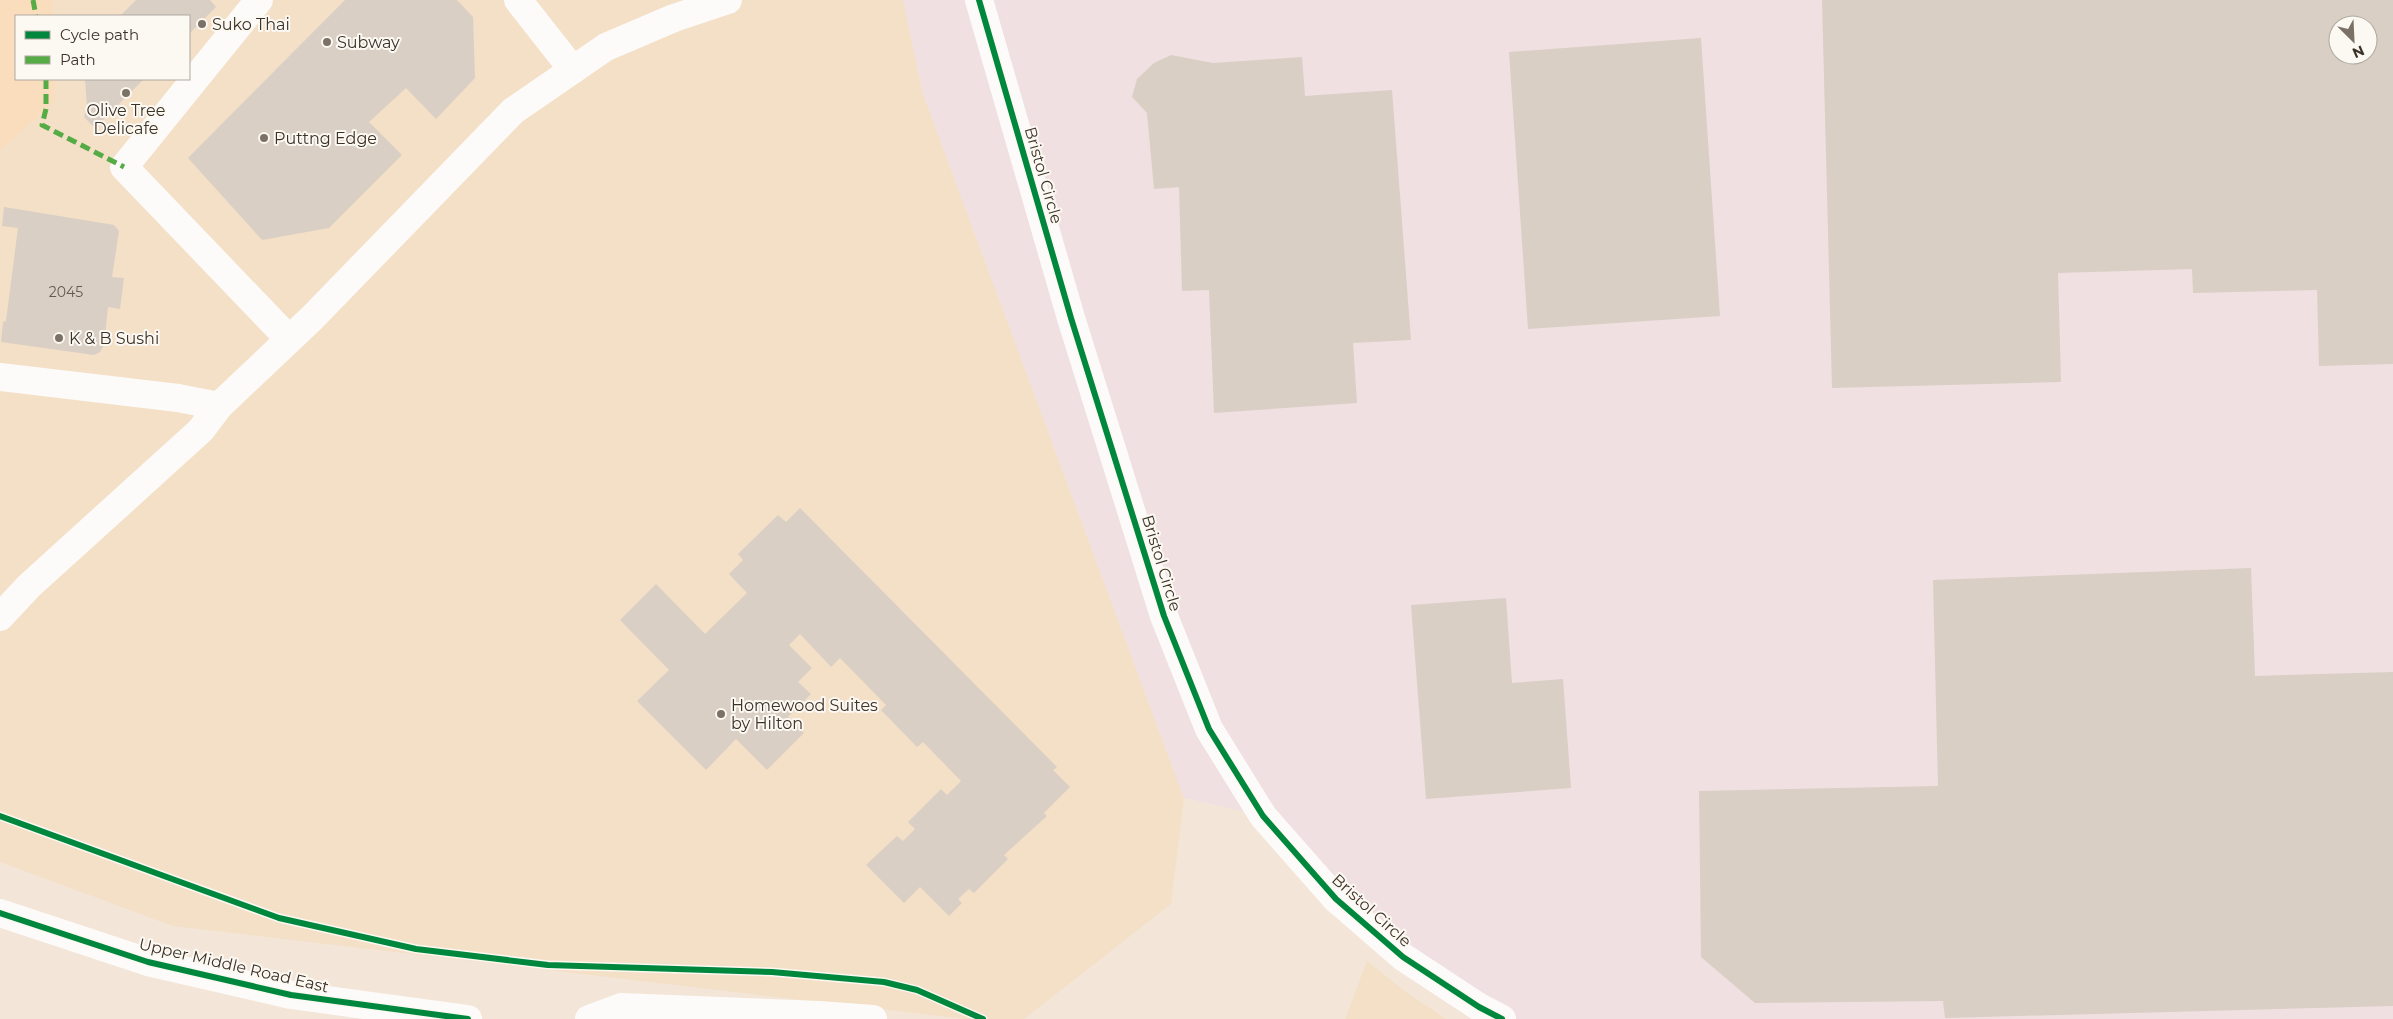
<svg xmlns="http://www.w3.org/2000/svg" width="2393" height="1019" font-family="Montserrat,sans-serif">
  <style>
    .built { fill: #f4dfc7; fill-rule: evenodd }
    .industrial { fill: #f0e0e2; fill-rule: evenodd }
    .green { fill: #faddbc }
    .building { fill: #d9cfc4; fill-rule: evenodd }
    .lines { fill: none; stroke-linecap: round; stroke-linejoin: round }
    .minor { stroke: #fdfbf9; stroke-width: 28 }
    .quiet { stroke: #55ac44; stroke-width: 5; stroke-dasharray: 10 5; stroke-linecap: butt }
    .cycleway-casing { stroke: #fcf8f2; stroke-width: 9 }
    .cycleway { stroke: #00873e; stroke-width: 6 }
    .poi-dot { fill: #7b7166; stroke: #fcf8f2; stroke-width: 2 }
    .labels { text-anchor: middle; stroke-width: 4; stroke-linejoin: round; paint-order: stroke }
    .number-label { font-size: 14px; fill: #635a50 }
    .poi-label { font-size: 16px; fill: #3b3228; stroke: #fcf8f2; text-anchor: start }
    .street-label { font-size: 16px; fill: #3b3228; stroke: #fcf8f2 }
  </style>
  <rect width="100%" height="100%" fill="#f3e6d8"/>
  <!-- built -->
  <path class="built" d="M 0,0 L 903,0 L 923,94 L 1184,798 L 1171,904 L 1024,1019 L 965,1019 L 173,926 L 0,862 ZM 16,16 L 189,16 L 189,79 L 16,79 Z
    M 1367,961 L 1406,992 L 1446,1019 L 1345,1019 Z"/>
  <!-- industrial -->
  <path class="industrial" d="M 903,0 L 2393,0 L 2393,1019 L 1512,1019 L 1403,957 L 1263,816 L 1184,798 L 923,94 ZM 2338,25 L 2368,25 L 2368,55 L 2338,55 Z"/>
  <!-- green -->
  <path class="green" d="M 0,0 L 52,0 L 53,16 L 16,16 L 16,79 L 55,79 L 55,100 L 0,150 Z"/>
  <!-- building -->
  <path class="building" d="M 136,0 L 210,0 L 216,7 L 189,34 L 189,16 L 120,16 Z
    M 345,0 L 457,0 L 473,17 L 475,78 L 436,119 L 406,88 L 369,122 L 402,155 L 329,228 L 262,240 L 188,158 Z
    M 1822,0 L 2393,0 L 2393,364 L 2319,366 L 2317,290 L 2193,293 L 2192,269 L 2058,273 L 2061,382 L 1832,388 ZM 2338,25 L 2368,25 L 2368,55 L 2338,55 Z
    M 1701,38 L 1720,316 L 1528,329 L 1509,52 Z
    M 1171,55 L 1213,63 L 1302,57 L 1305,96 L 1392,90 L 1411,340 L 1353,343 L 1357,403 L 1214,413 L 1209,290 L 1182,291 L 1179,187 L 1154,189 L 1147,113 L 1132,97 L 1137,79 L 1154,63 Z
    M 85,79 L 144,79 L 95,128 L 84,117 L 87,106 Z
    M 4,207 L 114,225 L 119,231 L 112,277 L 124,278 L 120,309 L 108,307 L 104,345 L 100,352 L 94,355 L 1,342 L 3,322 L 6,321 L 18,228 L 2,226 Z
    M 800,508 L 1057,767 L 1053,770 L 1070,787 L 1044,813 L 1047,816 L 1004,855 L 1008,859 L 974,893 L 969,889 L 958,899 L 962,903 L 949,916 L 920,887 L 904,903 L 866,865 L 897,836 L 903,841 L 915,829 L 908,822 L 941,789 L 947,795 L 961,781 L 923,742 L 917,747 L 881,710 L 886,705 L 840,658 L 831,667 L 800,634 L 789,645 L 812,668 L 798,682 L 811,694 L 788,717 L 804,733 L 767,770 L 736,739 L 706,770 L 637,701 L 669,670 L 620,620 L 656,584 L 705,634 L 747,593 L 729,574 L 743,560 L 738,554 L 778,515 L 786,522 Z
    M 2251,568 L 2255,676 L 2393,672 L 2393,1006 L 1945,1018 L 1943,1001 L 1755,1003 L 1701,957 L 1699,791 L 1938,786 L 1933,580 Z
    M 1506,598 L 1512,683 L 1563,679 L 1571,788 L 1426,799 L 1411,605 Z"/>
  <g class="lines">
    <!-- minor -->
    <path class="minor" d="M 259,0 L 124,167 L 289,339
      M 518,0 L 573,70
      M 979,0 L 1071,318 L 1164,616 L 1209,729 L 1263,816 L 1336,899 L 1403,957 L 1479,1007 L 1502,1019
      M 0,377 L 178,398 L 219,406
      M 0,617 L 29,586 L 201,430 L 219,406 L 312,318 L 513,111 L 606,47 L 674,18 L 728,0
      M 0,913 L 148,962 L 291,995 L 468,1019
      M 589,1019 L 621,1007 L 819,1015 L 873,1019"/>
    <!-- quiet -->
    <path class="quiet" d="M 33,0 L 36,16
      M 46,79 L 46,109 L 42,125 L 124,167"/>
    <defs>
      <path id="cycleway" d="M 979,0 L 1071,318 L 1164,616 L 1209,729 L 1263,816 L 1336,899 L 1403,957 L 1479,1007 L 1502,1019
        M 0,816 L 279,918 L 416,949 L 548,965 L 772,972 L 884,982 L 917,990 L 983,1019
        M 0,913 L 148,962 L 291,995 L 468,1019"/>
    </defs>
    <!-- cycleway casing -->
    <use href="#cycleway" class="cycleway-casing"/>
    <!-- cycleway -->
    <use href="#cycleway" class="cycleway"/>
  </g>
  <!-- markers -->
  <g class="poi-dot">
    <circle cx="202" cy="24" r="5"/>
    <circle cx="327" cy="42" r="5"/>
    <circle cx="126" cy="93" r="5"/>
    <circle cx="264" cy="138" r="5"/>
    <circle cx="59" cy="338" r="5"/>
    <circle cx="721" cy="714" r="5"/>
  </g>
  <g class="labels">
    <!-- number labels -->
    <g class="number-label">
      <text x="66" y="297">2045</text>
    </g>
    <!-- poi labels -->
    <g class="poi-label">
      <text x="212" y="30">Suko Thai</text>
      <text x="337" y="48">Subway</text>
      <text x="126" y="116" text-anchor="middle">Olive Tree<tspan x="126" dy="18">Delicafe</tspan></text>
      <text x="274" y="144">Puttng Edge</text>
      <text x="69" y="344">K &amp; B Sushi</text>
      <text x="731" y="711">Homewood Suites<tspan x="731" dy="18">by Hilton</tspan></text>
    </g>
    <!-- street labels -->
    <g class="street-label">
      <text transform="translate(1044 175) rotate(74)" y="6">Bristol Circle</text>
      <text transform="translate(1162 563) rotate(73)" y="6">Bristol Circle</text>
      <text transform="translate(1372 910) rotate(42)" y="6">Bristol Circle</text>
      <text transform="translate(234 965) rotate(13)" y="6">Upper Middle Road East</text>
    </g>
  </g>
  <!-- legend -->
  <rect x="15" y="15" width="175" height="65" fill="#fcf8f2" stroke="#afa9a1"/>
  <rect x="25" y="31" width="25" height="8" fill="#00873e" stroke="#afa9a1"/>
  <text x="60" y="40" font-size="15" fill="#3b3228">Cycle path</text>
  <rect x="25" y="56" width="25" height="8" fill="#55ac44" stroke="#afa9a1"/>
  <text x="60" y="65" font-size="15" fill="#3b3228">Path</text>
  <!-- north arrow -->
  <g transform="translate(2353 40) rotate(156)"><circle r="24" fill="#fcf8f2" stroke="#afa9a1"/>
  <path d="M0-4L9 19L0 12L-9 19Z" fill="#7b7166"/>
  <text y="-8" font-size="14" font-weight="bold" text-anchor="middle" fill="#3b3228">N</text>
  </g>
</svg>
